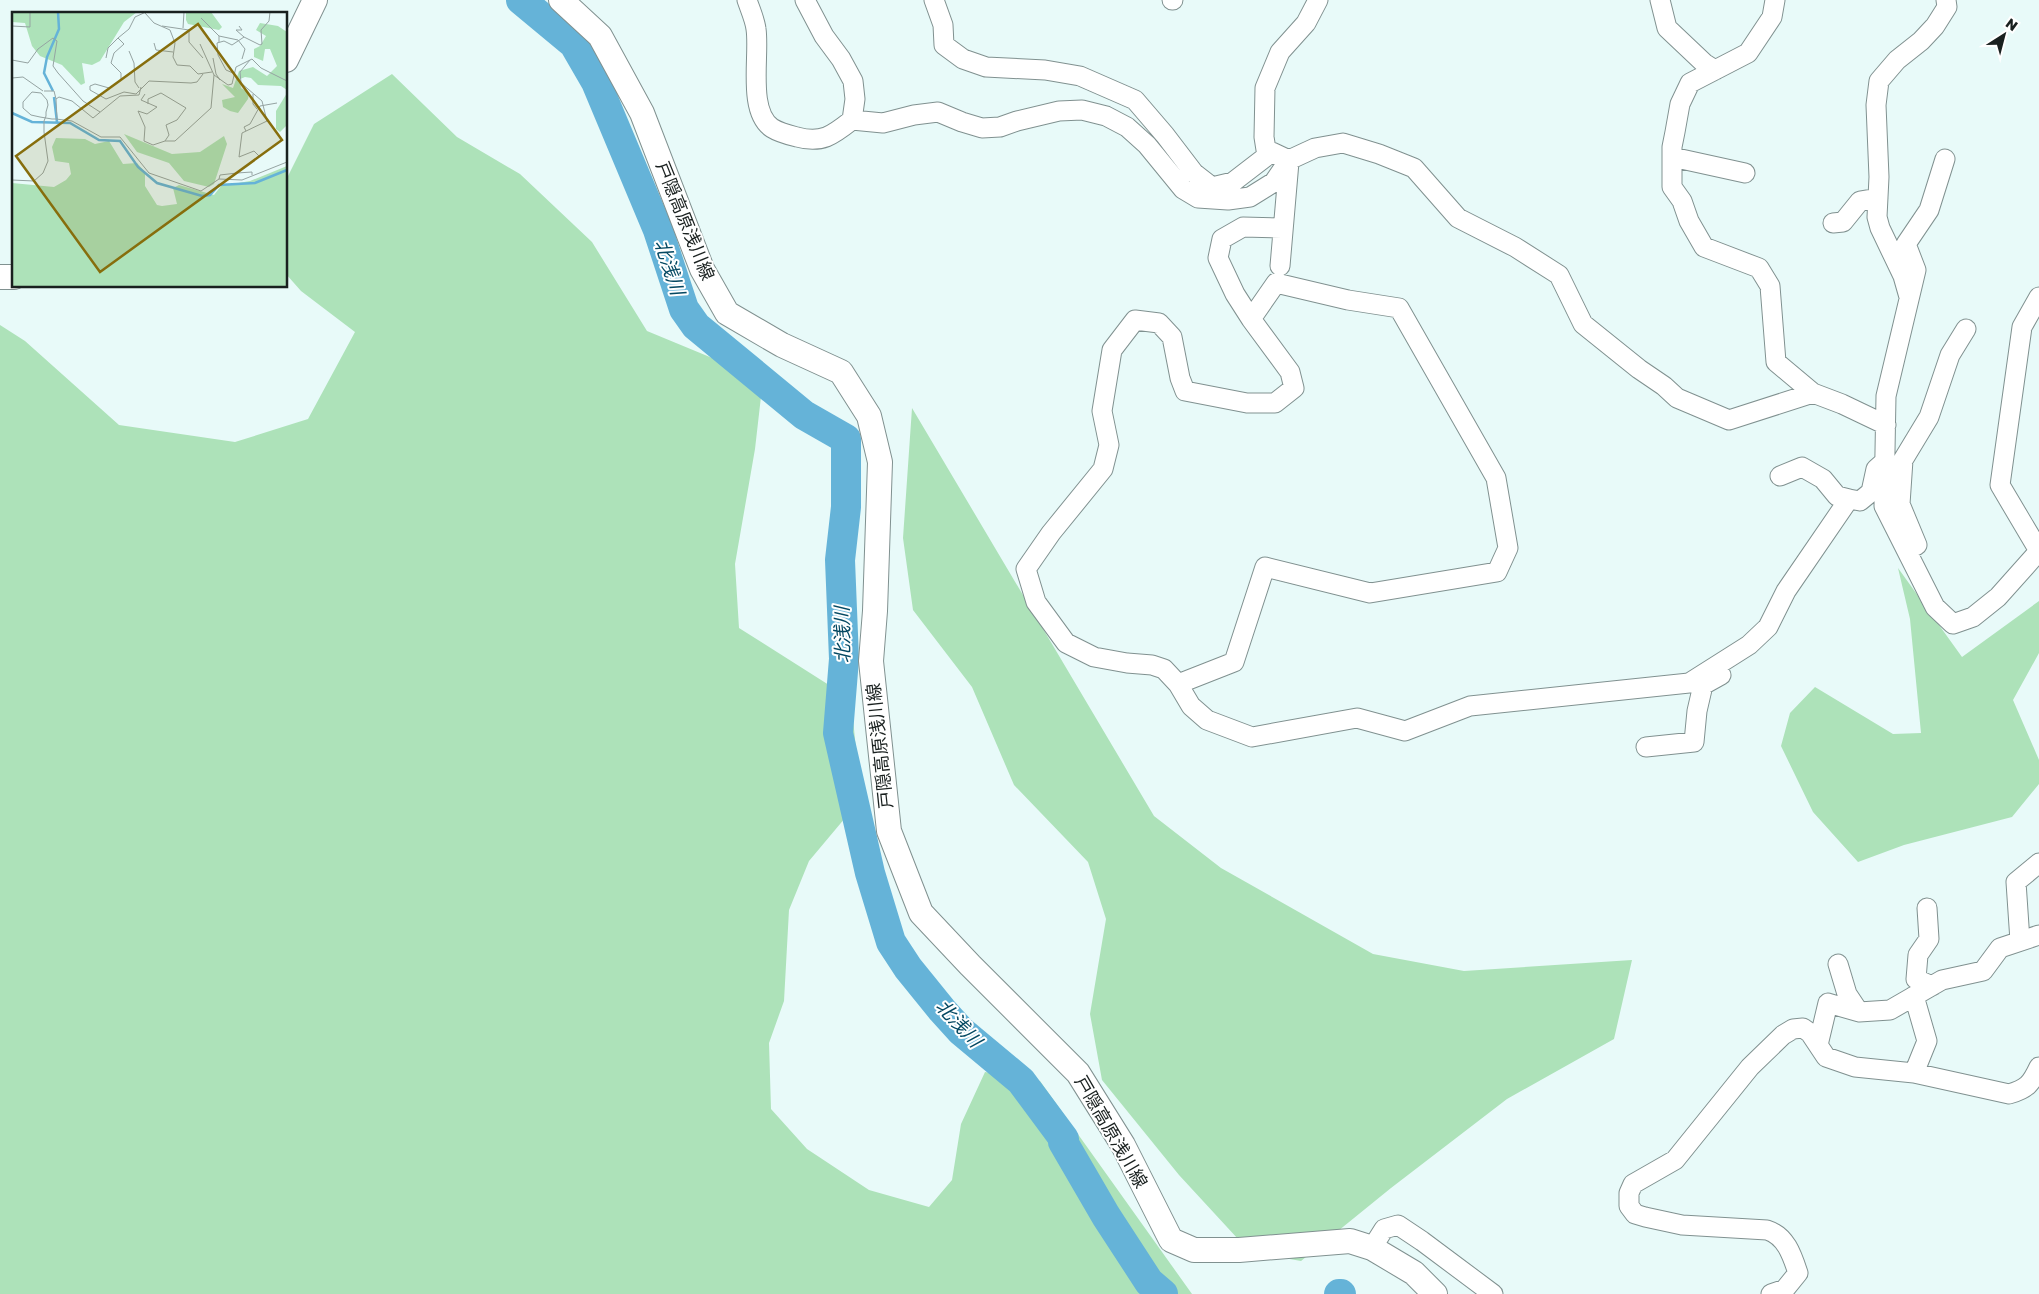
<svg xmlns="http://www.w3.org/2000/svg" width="2039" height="1294" font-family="'Golos Text','Noto Sans JP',sans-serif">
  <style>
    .green { fill: #ade2b9 }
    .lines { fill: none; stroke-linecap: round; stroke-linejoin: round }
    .river { stroke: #65b3d8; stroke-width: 30 }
    .minor-casing { stroke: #809190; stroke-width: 21 }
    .major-casing { stroke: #809190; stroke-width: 26 }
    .minor { stroke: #fff; stroke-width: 19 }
    .major { stroke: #fff; stroke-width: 24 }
    .labels { text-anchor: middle; stroke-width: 4; stroke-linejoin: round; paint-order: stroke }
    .street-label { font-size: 18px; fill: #19201f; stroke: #fff }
    .water-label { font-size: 19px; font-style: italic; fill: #044862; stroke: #fff }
    .inset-river { fill: none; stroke: #65b3d8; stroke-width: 2.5 }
    .inset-road { fill: none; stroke: #95a3a2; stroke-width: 1 }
    .view { fill: #876e0d; fill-opacity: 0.15; stroke: #876e0d; stroke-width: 2.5 }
    .inset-edge { fill: none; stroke: #19201f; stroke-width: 2.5 }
  </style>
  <rect width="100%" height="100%" fill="#e8faf9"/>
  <!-- green -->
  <path class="green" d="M 392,74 L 457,137 L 520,174 L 592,242 L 647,331 L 763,379 L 755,449 L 735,564 L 739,628 L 851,699 L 861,799 L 809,861 L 789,910 L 784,1001 L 769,1043 L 771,1109 L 807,1149 L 869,1190 L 929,1207 L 952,1180 L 961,1124 L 985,1072 L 1040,1081 L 1192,1294 L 0,1294 L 0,325 L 25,341 L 119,425 L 235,442 L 308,419 L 355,332 L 301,291 L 286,274 L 286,180 L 314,124 Z
    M 912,408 L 1154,816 L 1221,868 L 1373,954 L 1464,971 L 1632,960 L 1614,1039 L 1507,1099 L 1391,1188 L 1301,1261 L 1250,1252 L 1179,1175 L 1102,1080 L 1090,1014 L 1106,919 L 1088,862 L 1014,785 L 972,687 L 913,610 L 903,538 Z
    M 1898,568 L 1962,657 L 2039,601 L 2039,653 L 2013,700 L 2039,760 L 2039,784 L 2012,817 L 1904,845 L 1858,862 L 1813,812 L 1781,746 L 1790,713 L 1815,687 L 1893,734 L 1921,733 L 1910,619 Z"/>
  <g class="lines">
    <!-- river -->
    <path class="river" d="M 521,0 L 574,44 L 596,82 L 658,230 L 684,309 L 696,326 L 804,415 L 846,439 L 846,507 L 840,560 L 844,659 L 838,733 L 870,873 L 891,942 L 908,968 L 942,1010 L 961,1031 L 1021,1081 L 1064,1139 L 1063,1142 L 1106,1216 L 1149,1282 L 1163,1294
      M 1339,1294 L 1341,1294"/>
    <defs>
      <path id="minor" d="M 747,0 C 750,9 755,20 756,29 C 760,55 747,111 772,128 C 780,133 789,135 797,137 C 822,144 833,135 852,120 L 855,99 L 853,81 L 841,59 L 824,36 L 805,0
        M 934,0 L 943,25 L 944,45 L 963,59 L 986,67 L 1045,70 L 1080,76 L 1135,100 L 1165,135 L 1194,173 L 1212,187 L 1233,182 L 1272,152 L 1289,160
        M 1172,0 L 1173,0
        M 1660,0 L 1667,28 L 1704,63 L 1715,70
        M 1775,0 L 1772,17 L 1748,53 L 1690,83 L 1680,104 L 1675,132 L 1672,147 L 1672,187 L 1682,201 L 1689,221 L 1704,247 L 1759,268 L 1770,286 L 1776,362 L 1813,393 L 1842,404 L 1886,425
        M 852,120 L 883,123 L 914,115 L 938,112 L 962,122 L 982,128 L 1000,127 L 1017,121 L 1059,111 L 1082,110 L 1106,116 L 1127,127 L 1147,145 L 1183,189 L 1198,198 L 1228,200 L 1250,197 L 1274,182 L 1289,160 L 1315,148 L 1343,143 L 1379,154 L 1414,168 L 1458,218 L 1515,247 L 1559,275 L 1583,324 L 1639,369 L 1664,386 L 1677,398 L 1729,420 L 1813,393
        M 1267,156 L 1264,137 L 1265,88 L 1280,52 L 1306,23 L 1318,0
        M 1672,157 L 1745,173
        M 1945,159 L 1929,210 L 1906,244 L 1916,270 L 1886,396 L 1884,506 L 1935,607 L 1953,624 L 1973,617 L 1998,597 L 2039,551
        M 1833,223 L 1843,222 L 1860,201 L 1878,198
        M 1280,266 L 1289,162
        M 1909,297 L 1903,276 L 1880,228 L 1877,217 L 1879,177 L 1876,105 L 1879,81 L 1897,60 L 1921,41 L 1935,26 L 1947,7 L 1946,0
        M 1251,319 L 1276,283 L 1348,300 L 1399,308 L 1496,478 L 1508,548 L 1497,572 L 1370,593 L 1265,567 L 1234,662 L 1178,684 L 1191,706 L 1207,720 L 1252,737 L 1357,718 L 1405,731 L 1470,706 L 1689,683 L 1749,645 L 1768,627 L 1786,591 L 1849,499 L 1860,501 L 1871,492 L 1876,469 L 1885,461
        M 1780,476 L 1802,467 L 1823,479 L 1837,496 L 1849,499
        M 1911,548 L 1917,545 L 1900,504 L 1903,460 L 1929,417 L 1950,355 L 1966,329
        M 2039,551 L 2000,485 L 2022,327 L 2039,297
        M 1178,684 L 1164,669 L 1152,665 L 1127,663 L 1094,657 L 1066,643 L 1036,602 L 1026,569 L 1051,533 L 1103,469 L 1109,445 L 1102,411 L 1112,350 L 1135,320 L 1159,323 L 1172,337 L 1180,378 L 1185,391 L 1247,403 L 1275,403 L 1294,388 L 1290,372 L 1251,319 L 1235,294 L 1218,258 L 1222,239 L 1243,227 L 1282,228
        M 1646,747 L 1694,742 L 1697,711 L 1703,685 L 1721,675
        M 1927,908 L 1929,939 L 1918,955 L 1916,979 L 1932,986
        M 2020,941 L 2016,882 L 2039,863
        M 1838,964 L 1847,994 L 1859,1012
        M 1914,996 L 1927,1041 L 1914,1073
        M 1818,1045 L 1828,1003 L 1859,1012 L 1890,1010 L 1942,980 L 1983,971 L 2000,948 L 2039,935
        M 1372,1248 L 1384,1229 L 1398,1225 L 1422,1241 L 1493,1294
        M 1771,1294 L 1785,1289 L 1798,1273 C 1792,1255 1786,1236 1767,1230 L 1682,1225 L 1645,1217 L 1635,1214 L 1629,1206 L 1629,1193 L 1633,1184 L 1675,1160 L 1750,1067 L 1783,1035 L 1793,1029 L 1803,1028 L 1810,1033 L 1826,1057 L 1855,1067 L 1914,1073 L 2009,1094 C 2027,1089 2031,1084 2039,1067"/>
      <path id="major" d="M 561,0 L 600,36 L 642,113 L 702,269 L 727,313 L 782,345 L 841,372 L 869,416 L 880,462 L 875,611 L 871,661 L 889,831 L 921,913 L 970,965 L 1078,1073 L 1123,1145 L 1171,1240 L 1194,1250 L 1239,1250 L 1350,1241 L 1372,1248 L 1414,1273 L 1435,1294
        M 286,60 L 315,0
        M 0,277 L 14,277"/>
    </defs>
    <!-- minor casing -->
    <use href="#minor" class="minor-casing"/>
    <!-- major casing -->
    <use href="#major" class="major-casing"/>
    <!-- minor -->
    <use href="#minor" class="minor"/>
    <!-- major -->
    <use href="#major" class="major"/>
  </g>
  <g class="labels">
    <!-- street labels -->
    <g class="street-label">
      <text transform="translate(685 221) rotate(68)" y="6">戸隠高原浅川線</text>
      <text transform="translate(880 746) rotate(-96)" y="6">戸隠高原浅川線</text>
      <text transform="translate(1111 1132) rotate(60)" y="6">戸隠高原浅川線</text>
    </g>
    <!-- water labels -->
    <g class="water-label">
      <text transform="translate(670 267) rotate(72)" y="7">北浅川</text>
      <text transform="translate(842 635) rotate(-91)" y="7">北浅川</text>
      <text transform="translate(959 1023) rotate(47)" y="7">北浅川</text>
    </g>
  </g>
  <!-- overview -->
  <g transform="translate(12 12)">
    <rect width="275" height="275" fill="#e8faf9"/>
    <path d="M 0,0 L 125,0 L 112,10 L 88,49 L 80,53 L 70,51 L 73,71 L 69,73 L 50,53 L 28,44 L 20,34 L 13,11 L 0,10 ZM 199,0 L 210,15 L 207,18 L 176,12 L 174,8 L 174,1 ZM 248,11 L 266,14 L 275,20 L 275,78 L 269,74 L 246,73 L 239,66 L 233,65 L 228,67 L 229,76 L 237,81 L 236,87 L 226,101 L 218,99 L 211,95 L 210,88 L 223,85 L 210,72 L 221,76 L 227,59 L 241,55 L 255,64 L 265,54 L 258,37 L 253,37 L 251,49 L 242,45 L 242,37 L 248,34 L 254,24 L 244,18 ZM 275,81 L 275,113 L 268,120 L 264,117 L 264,99 ZM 112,122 L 160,142 L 188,140 L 212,124 L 215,132 L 202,172 L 197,175 L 172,169 L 157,151 L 125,140 ZM 44,126 L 73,127 L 83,132 L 97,129 L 111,152 L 125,151 L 133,160 L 133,174 L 145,193 L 150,194 L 165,192 L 161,176 L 167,173 L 202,183 L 209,174 L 238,169 L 275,154 L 275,275 L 0,275 L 0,171 L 42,175 L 54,168 L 59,162 L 57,151 L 43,149 L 40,135 Z" fill="#ade2b9"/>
    <path class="inset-river" d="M 41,79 L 32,61 L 35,45 L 47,17 L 46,0M 42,85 L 45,110M 0,101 L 20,110 L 58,111 L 87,128 L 108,129 L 126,155 L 145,171 L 190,184 L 198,183 L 207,173 L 243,171 L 275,158"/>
    <path class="inset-road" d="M 134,0 L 123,5 L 117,17 L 106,26 L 112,32 L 102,41 L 99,51 L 109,61 L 109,68 L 97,76 L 83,72 L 78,74 L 78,78 L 94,87 L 112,80 L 124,82 L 137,69 L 179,71 L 185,70 L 191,62M 133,1 L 142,11 L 158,18 L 163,31 L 161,45 L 165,53 L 178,54 L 186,62 L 200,60M 189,6 L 207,24 L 207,30M 0,14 L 18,15 L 18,0M 150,14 L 177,18 L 177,30 L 191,46M 227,14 L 230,18 L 224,18 L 232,25M 171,16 L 172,0M 207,24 L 226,28 L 233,37 L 230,47M 142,31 L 144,38 L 161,40M 188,32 L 202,63 L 216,73 L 220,72 L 224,55 L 240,47 L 249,56 L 275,69M 117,39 L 122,51 L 123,70 L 127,76M 94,46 L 96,36 L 106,26M 201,46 L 204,62 L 208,68M 0,48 L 16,51 L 26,37 L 41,26 L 45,29 L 41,54 L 46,61 L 71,89 L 88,100M 238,48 L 228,60 L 229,71 L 250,89 L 255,109 L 230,121 L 227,145 L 242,139 L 247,144 L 225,161 L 240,160 L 240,163M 221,61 L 214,58 L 206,43 L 205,31 L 212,29 L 220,33 L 232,25 L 248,33 L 250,32 L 249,18 L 257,9 L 258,0M 0,66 L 11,65 L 31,79M 32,79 L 42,79 L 44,87M 133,82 L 129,88 L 145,95 L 135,102 L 126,99 L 133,115 L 132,129 L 141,133 L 153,129M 241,82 L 241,92 L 245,97M 136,92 L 136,87 L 149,81 L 174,96 L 165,108 L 154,113 L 157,123 L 153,129 L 163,129 L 199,96 L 202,63M 45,107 L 44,87 L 47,85 L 60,89 L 81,106 L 108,84 L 127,83 L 129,75M 234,119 L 232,115 L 238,112 L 248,94 L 265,91M 207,167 L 208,163 L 225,161M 0,168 L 22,169 L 31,161 L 36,149 L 32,120 L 32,109 L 34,104 L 34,100 L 36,93 L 35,88 L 29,81 L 20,80 L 11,90 L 11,96 L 19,103 L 28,105 L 40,107 L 44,107 L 60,109 L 89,125 L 108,125 L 137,161 L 189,179 L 207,167 L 230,168 L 275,150"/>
    <path class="view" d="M 186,12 L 270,128 L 88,260 L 4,144 Z"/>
    <rect width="275" height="275" class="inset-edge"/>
  </g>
  <!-- north arrow -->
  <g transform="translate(2004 35) rotate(36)" stroke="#ffffff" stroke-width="4" paint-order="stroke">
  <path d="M0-4L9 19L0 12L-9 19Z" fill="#19201f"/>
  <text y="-8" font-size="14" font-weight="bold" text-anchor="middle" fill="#19201f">N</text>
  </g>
</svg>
